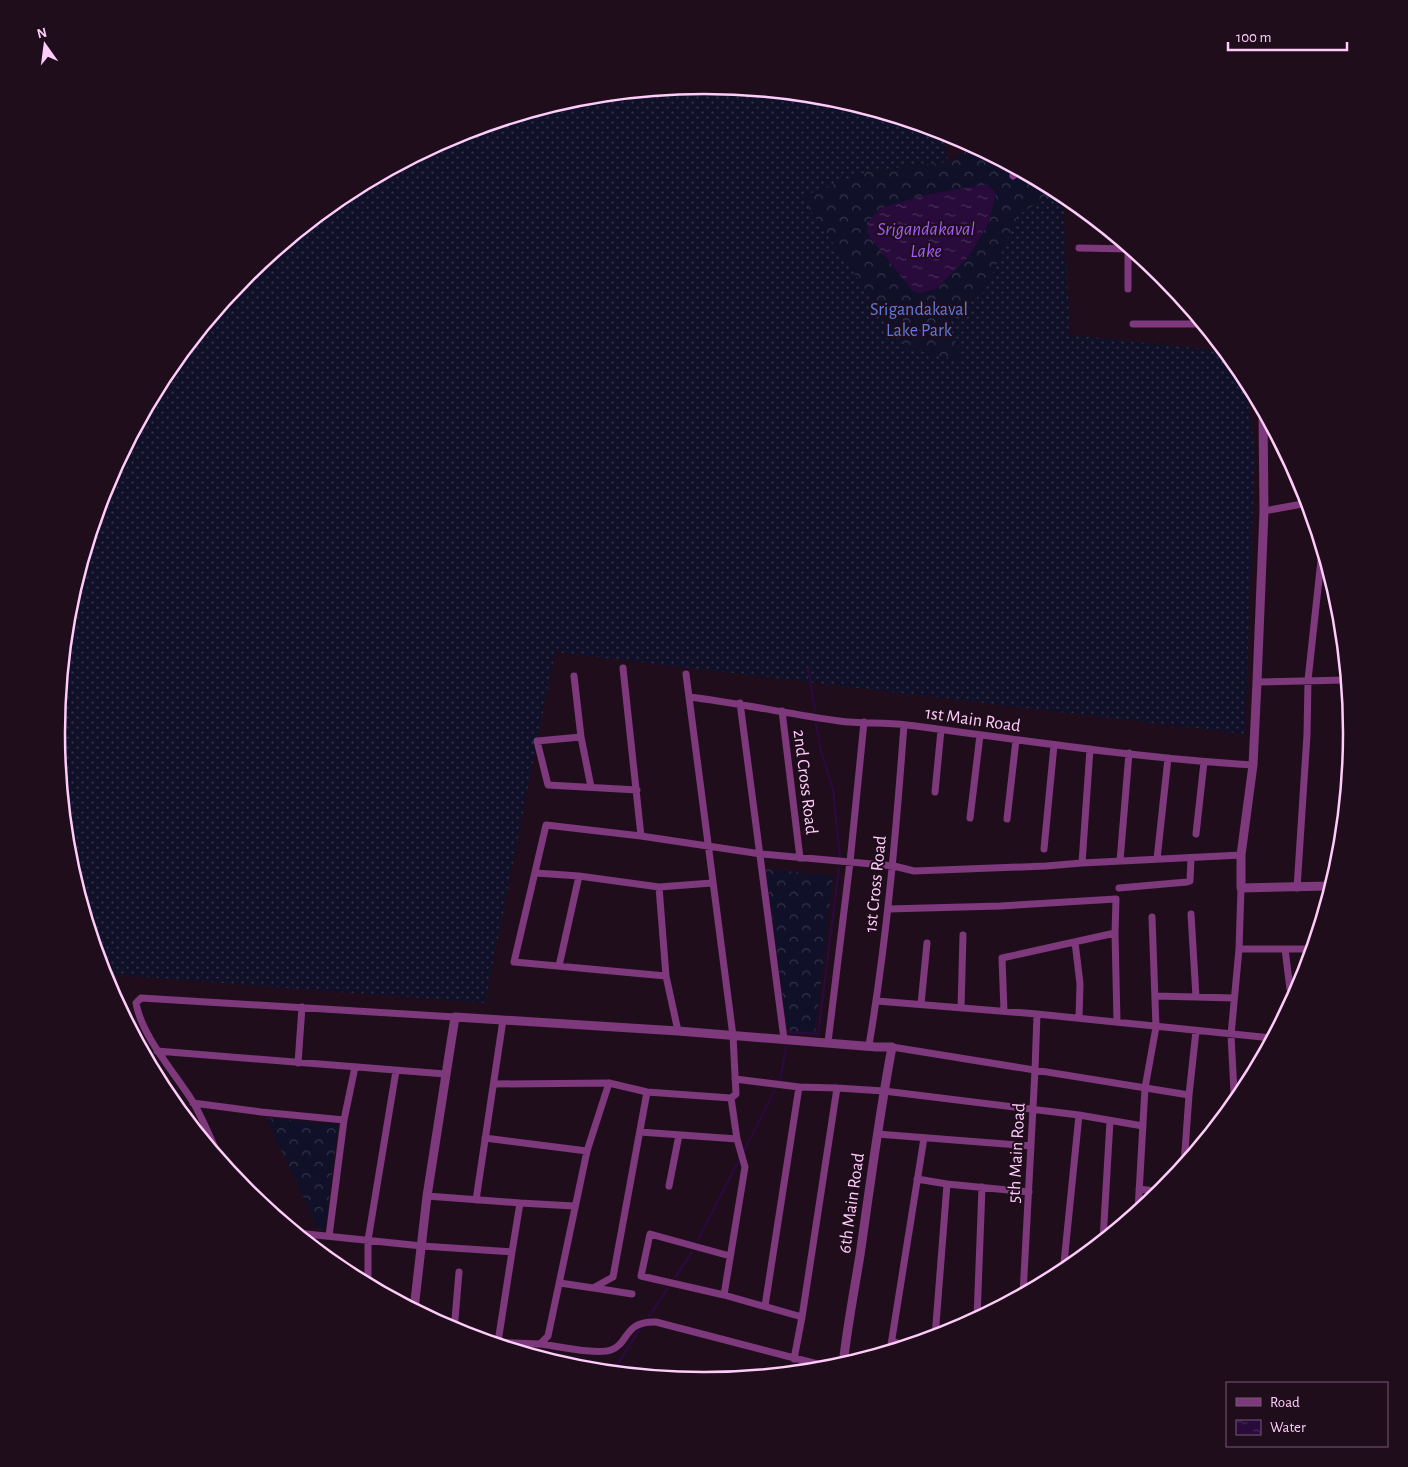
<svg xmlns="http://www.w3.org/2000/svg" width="1408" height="1467" font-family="'Alegreya Sans',sans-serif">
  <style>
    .grass { fill: url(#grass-dots) }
    .forest { fill: url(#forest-crowns); fill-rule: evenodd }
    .water { fill: url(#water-ripples) }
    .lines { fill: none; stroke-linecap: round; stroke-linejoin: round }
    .stream { stroke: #280a3b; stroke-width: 2.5 }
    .minor { stroke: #7d397b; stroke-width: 7 }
    .tertiary { stroke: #7d397b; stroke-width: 9 }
    .labels { text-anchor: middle; stroke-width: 4; stroke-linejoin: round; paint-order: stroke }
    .park-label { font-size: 18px; fill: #5a7cdb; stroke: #1f0d1c }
    .street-label { font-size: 18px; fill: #feccf9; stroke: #1f0d1c }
    .water-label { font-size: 19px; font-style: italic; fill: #a45cfb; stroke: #1f0d1c }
    .rim { fill: none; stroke: #feccf9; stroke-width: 2.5 }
  </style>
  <defs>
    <pattern id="grass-dots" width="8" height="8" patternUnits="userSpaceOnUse" patternTransform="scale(1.25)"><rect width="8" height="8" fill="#101129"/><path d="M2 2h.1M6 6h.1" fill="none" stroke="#343249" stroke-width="1.8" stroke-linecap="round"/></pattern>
    <pattern id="forest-crowns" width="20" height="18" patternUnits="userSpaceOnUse" patternTransform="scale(1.25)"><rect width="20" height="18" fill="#101129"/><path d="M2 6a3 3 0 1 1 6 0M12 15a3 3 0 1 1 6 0" fill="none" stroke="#343249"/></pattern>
    <pattern id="water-ripples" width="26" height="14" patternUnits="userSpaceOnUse" patternTransform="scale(1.25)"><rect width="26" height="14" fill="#280a3b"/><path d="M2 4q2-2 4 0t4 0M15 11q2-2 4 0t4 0" fill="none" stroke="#482c58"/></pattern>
  </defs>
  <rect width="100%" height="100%" fill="#1f0d1c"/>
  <!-- grass -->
  <path class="grass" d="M 704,86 L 831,98 L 944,133 L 948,162 L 869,171 L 946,323 L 985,291 L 1018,215 L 1056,191 L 1063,195 L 1070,335 L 1224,351 L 1245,378 L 1255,450 L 1245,734 L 555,652 L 485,1003 L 117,975 L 113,995 L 105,981 L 69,860 L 56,733 L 69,607 L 106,485 L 166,373 L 246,275 L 344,195 L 456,135 L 578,98 Z"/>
  <!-- forest -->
  <path class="forest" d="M 974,147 L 1056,191 L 1018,215 L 985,291 L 946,323 L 966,362 L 906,348 L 801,197 L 869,171 L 948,162 ZM 995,194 L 989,222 L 969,256 L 936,289 L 913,291 L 872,240 L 867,231 Z
    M 766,869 L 833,876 L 815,1034 L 787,1030 Z
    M 266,1118 L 338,1125 L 325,1230 L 319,1230 Z"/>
  <!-- water -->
  <path class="water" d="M 988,184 L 996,194 L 989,222 L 969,256 L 936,289 L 918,293 L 913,291 L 872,240 L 867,231 L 867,223 L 881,208 L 925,195 Z"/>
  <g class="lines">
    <!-- stream -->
    <path class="stream" d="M 808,669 L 815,710
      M 816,723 L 821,751 L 833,790 L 840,858
      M 788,1032 L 818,1034 L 839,868
      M 780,1081 L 786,1047
      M 743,1153 L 775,1090
      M 698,1240 L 740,1158
      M 675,1277 L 692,1252
      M 649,1316 L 667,1289
      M 612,1372 L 640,1329"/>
    <!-- minor -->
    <path class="minor" d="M 1013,176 L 1019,171
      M 1079,248 L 1130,249
      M 1128,249 L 1128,289
      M 1133,324 L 1202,324
      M 1264,511 L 1308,503
      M 623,668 L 641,836
      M 574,676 L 581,737 L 537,741 L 548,785 L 637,790
      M 1257,682 L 1346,680
      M 689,697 C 739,703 789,714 839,721 C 861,724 884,722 907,725 C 1022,740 1137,758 1253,765
      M 740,703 L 784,1039
      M 782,711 L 800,858
      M 581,737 L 591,787
      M 935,792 L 941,730
      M 970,818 L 980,735
      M 1007,819 L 1016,740
      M 1196,834 L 1204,762
      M 1044,849 L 1054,745
      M 1157,859 L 1168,758
      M 1120,861 L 1129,753
      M 1082,863 L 1090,749
      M 536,873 L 579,876 L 659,887 L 712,883
      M 659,887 L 666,976 L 678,1031
      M 1119,888 L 1187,882 L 1190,881 L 1191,859
      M 1241,888 L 1239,949 L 1231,1035 L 1234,1092 L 1241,1089 L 1244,1090
      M 1297,888 L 1307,735 L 1308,680 L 1322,551
      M 888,909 L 1000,906 L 1116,899 L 1115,933 L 1117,1022
      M 1191,914 L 1196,997
      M 1075,942 L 1080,984 L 1079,1018
      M 1239,949 L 1312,949
      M 1285,949 L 1290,989 L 1298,990
      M 559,966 L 579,876
      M 666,976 L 514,962 L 546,825 L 641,836 L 761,854 L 894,866 L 914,871 L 1046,866 L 1082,863 L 1241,855
      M 1156,996 L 1234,998
      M 877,1001 L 1037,1014 L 1272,1038
      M 921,1004 L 927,943
      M 961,1008 L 963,935
      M 1004,1011 L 1002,958 L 1115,933
      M 828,1042 L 850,862 L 864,722
      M 869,1045 C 887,939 896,832 904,725
      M 892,1047 L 1189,1095
      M 157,1051 L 445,1074
      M 298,1063 L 302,1007
      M 735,1079 L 799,1087 L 837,1088 L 884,1091 L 1079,1115 L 1143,1126
      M 494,1084 L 609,1083 L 647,1092 L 731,1098 L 736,1094 L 733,1036 L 686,674
      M 731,1098 L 737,1139 L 745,1167 L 724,1295 L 802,1317 L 794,1359
      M 193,1103 L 261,1112 L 344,1120
      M 1233,1104 L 1234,1092
      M 640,1132 L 737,1139
      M 877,1134 L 1031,1146
      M 485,1138 L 587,1151
      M 221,1161 C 212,1142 204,1121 193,1102 C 175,1073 142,1037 136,1003 L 141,998 L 455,1017
      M 1184,1165 L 1189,1095 L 1196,1031
      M 917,1179 L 947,1184 L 1029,1192
      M 669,1186 L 679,1135
      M 1139,1189 L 1162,1192
      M 427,1196 L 520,1203
      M 476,1200 L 503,1020
      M 1138,1211 L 1145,1088 L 1156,1027 L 1152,917
      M 297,1233 L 422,1246 L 512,1252 L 498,1342
      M 329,1236 L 344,1120 L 355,1067
      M 1103,1240 L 1110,1121
      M 512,1252 L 520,1203 L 574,1206
      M 1063,1273 L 1079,1115
      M 560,1283 L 593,1288 L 613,1277 L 647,1092
      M 368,1284 L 368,1240 L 396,1071
      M 594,1288 L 632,1294
      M 1023,1294 L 1035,1070 L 1037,1014
      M 724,1295 L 641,1276 L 650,1234 L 730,1256
      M 403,1304 L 415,1304
      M 765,1306 L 799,1087
      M 802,1317 L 837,1088
      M 977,1318 L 982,1187
      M 454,1331 L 459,1272
      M 935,1337 L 947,1184
      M 892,1341 L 906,1346
      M 489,1342 L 540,1344 L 548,1336 L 587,1151 L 609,1083
      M 540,1344 C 557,1346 596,1355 611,1350 C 630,1343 623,1321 656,1322 L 833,1368
      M 890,1351 L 924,1138"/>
    <!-- tertiary -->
    <path class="tertiary" d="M 1263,411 L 1264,511 L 1257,682 L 1253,765 L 1241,855 L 1241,888 L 1331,886
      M 414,1309 L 427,1196 L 455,1017 L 678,1031 L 876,1047 L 892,1047 C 879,1116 870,1186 860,1255 C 854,1292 847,1328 843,1365"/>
  </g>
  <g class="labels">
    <!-- park labels -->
    <g class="park-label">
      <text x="919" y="315">Srigandakaval<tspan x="919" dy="21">Lake Park</tspan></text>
    </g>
    <!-- street labels -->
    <g class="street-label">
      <text transform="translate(973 719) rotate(8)" y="6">1st Main Road</text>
      <text transform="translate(806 782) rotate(83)" y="6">2nd Cross Road</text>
      <text transform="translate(875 884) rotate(-84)" y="6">1st Cross Road</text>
      <text transform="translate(1016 1153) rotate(-87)" y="6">5th Main Road</text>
      <text transform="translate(851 1203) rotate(-82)" y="6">6th Main Road</text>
    </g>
    <!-- water labels -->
    <g class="water-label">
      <text x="926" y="235">Srigandakaval<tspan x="926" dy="22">Lake</tspan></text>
    </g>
  </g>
  <!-- crop -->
  <path d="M0 0H1408V1467H0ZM65 733a639 639 0 1 1 1278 0a639 639 0 1 1-1278 0Z" fill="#1f0d1c" fill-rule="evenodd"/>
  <path class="rim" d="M65 733a639 639 0 1 1 1278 0a639 639 0 1 1-1278 0Z"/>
  <!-- legend -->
  <rect x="1226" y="1382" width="162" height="65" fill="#1f0d1c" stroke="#785974"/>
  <rect x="1236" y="1398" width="25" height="8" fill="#7d397b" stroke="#785974"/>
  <text x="1270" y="1407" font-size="15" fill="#feccf9">Road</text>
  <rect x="1236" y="1420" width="25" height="15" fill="url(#water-ripples)" stroke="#785974"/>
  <text x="1270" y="1432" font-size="15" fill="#feccf9">Water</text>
  <!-- north arrow -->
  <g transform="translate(45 45) rotate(346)" stroke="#1f0d1c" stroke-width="4" paint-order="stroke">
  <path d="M0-4L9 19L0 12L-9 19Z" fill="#feccf9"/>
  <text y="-8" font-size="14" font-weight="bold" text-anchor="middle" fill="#feccf9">N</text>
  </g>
  <!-- scale -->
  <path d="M1228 42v8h119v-8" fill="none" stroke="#feccf9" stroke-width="2.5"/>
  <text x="1236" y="42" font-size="15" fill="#feccf9" stroke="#1f0d1c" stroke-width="4" paint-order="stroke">100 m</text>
</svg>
